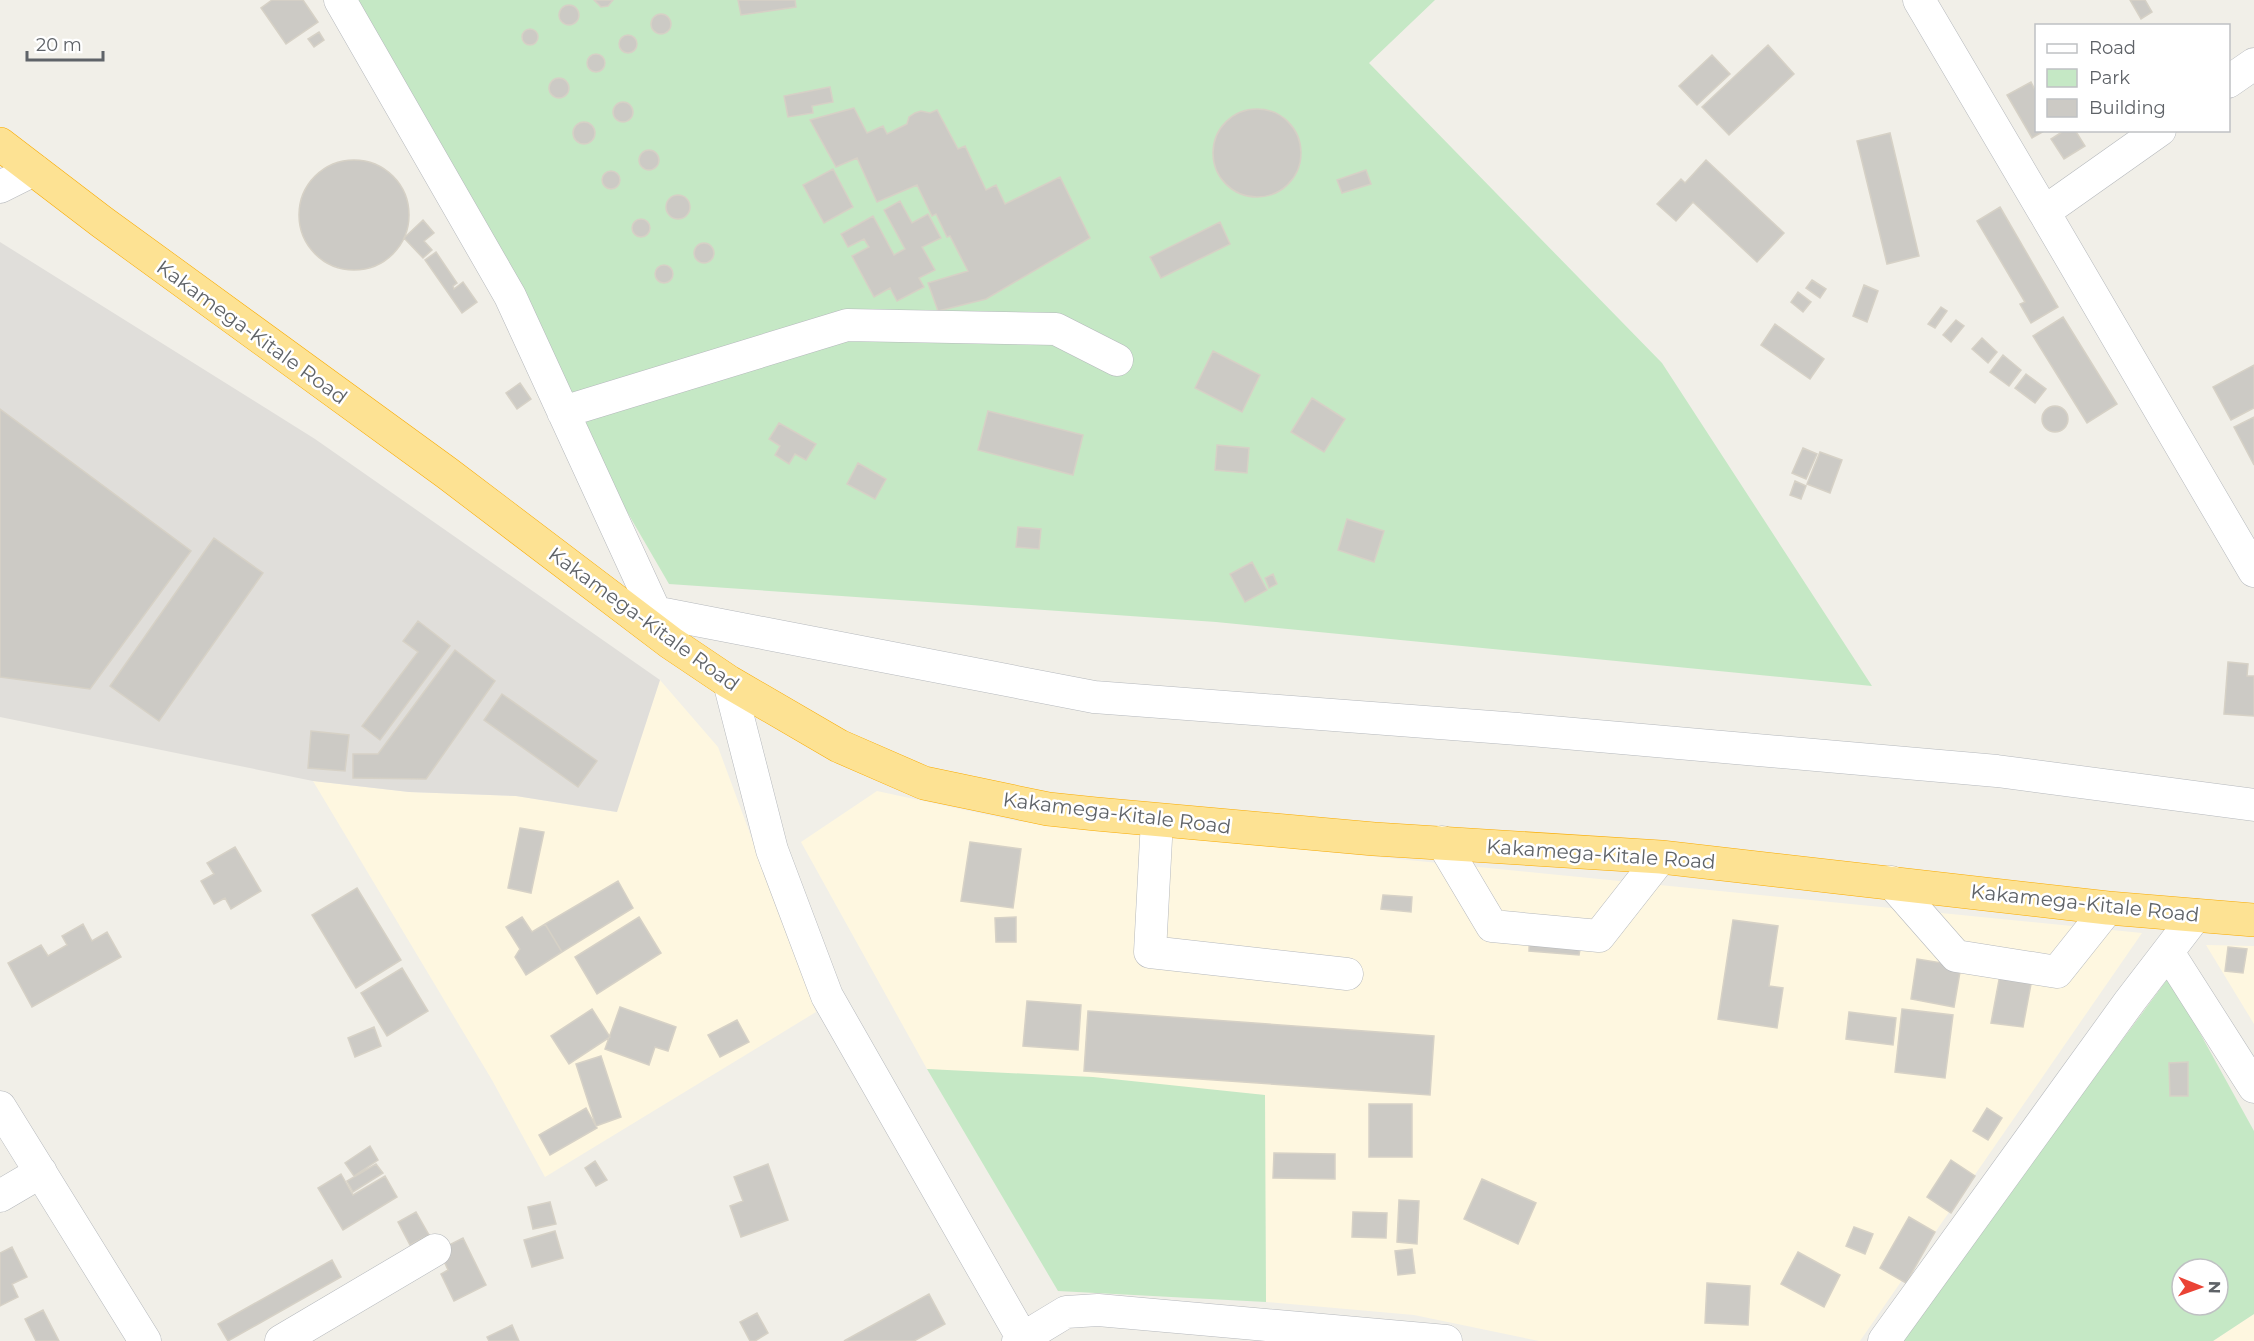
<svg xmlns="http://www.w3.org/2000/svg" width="2254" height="1341" font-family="Montserrat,sans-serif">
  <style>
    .commercial { fill: #fef7e0 }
    .industrial { fill: #e0deda }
    .green { fill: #c5e8c5; fill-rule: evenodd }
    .building { fill: #cccac5; stroke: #d6d1c6; stroke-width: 1.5 }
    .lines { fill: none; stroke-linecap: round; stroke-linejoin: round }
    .minor-casing { stroke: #b5b8bc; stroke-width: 33 }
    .highway-casing { stroke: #f9ab00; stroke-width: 34 }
    .minor { stroke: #fff; stroke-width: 32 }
    .highway { stroke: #fde293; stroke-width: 33 }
    .labels { text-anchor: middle; stroke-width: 5; stroke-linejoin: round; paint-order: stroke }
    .street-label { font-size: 20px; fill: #5f6368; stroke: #fff }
  </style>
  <rect width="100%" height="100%" fill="#f1efe8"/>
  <!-- commercial -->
  <path class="commercial" d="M 660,680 L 718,747 L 816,1012 L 545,1177 L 492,1080 L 313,781 L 409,792 L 516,796 L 616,812 Z
    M 877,791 L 1016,821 L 2142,933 L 1860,1341 L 1539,1341 L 1414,1315 L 1266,1302 L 1264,1095 L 927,1069 L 801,842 Z
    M 2206,945 L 2254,946 L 2254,1024 Z
    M 2254,1314 L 2254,1341 L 2213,1341 Z"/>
  <!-- industrial -->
  <path class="industrial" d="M 0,242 L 315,439 L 660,680 L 617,812 L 516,796 L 409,792 L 313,781 L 0,717 Z"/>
  <!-- green -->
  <path class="green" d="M 330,0 L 1435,0 L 1369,63 L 1662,363 L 1872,686 L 1216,622 L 669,584 Z
    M 2169,977 L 2254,1131 L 2254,1314 L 2213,1341 L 1899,1341 ZM 2182,1269 L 2218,1269 L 2218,1305 L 2182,1305 Z
    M 927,1069 L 1093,1077 L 1265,1095 L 1266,1302 L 1058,1291 Z"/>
  <!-- building -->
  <path class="building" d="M 272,0 L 303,0 L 318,22 L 286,44 L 261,8 Z
    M 594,0 L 613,0 L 608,6 L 601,7 Z
    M 738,0 L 795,0 L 796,7 L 741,15 Z
    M 2130,0 L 2145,0 L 2152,12 L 2141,19 Z
    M559 15a10 10 0 1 1 20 0a10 10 0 1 1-20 0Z
    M651 24a10 10 0 1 1 20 0a10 10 0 1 1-20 0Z
    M522 37a8 8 0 1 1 16 0a8 8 0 1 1-16 0Z
    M 319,32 L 324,40 L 314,47 L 308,39 Z
    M619 44a9 9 0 1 1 18 0a9 9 0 1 1-18 0Z
    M 1768,45 L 1794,74 L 1729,135 L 1702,107 Z
    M587 63a9 9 0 1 1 18 0a9 9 0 1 1-18 0Z
    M 1712,55 L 1730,74 L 1697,105 L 1679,86 Z
    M549 88a10 10 0 1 1 20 0a10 10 0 1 1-20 0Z
    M 2031,82 L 2036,92 L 2036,130 L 2046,130 L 2032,138 L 2007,95 Z
    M 830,87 L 833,102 L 812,106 L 813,113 L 788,117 L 784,96 Z
    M613 112a10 10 0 1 1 20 0a10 10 0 1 1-20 0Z
    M 854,108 L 867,133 L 883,126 L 887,134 L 907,124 L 909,117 L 915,113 L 921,111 L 930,113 L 937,110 L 958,149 L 965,146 L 986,190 L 996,185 L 1005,204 L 1060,177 L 1090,238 L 986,299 L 938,311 L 928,283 L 968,271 L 950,236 L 947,237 L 936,214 L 932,216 L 917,185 L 877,202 L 857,158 L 836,167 L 810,120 Z
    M1213 153a44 44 0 1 1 88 0a44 44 0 1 1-88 0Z
    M573 133a11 11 0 1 1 22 0a11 11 0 1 1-22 0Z
    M 2065,130 L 2075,130 L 2085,146 L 2064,159 L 2051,139 Z
    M 1890,133 L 1919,256 L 1887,264 L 1857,141 Z
    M639 160a10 10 0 1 1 20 0a10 10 0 1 1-20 0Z
    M299 215a55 55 0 1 1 110 0a55 55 0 1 1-110 0Z
    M 1706,160 L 1784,233 L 1757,262 L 1693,202 L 1676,221 L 1657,204 L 1681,179 L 1685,183 Z
    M 833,169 L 853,207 L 824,223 L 803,185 Z
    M 1366,170 L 1371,184 L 1342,193 L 1337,180 Z
    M602 180a9 9 0 1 1 18 0a9 9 0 1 1-18 0Z
    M666 207a12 12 0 1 1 24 0a12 12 0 1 1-24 0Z
    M 900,201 L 912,223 L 928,214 L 941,238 L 922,247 L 935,270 L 919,278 L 924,287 L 897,301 L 890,288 L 874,297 L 852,256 L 869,247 L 864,239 L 848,247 L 841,234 L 873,216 L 894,255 L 905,249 L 884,210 Z
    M 2000,207 L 2058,307 L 2031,323 L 2020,304 L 2025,302 L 1977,221 Z
    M632 228a9 9 0 1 1 18 0a9 9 0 1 1-18 0Z
    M 423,220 L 434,233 L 424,241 L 432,250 L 423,258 L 404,238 Z
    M 1220,222 L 1230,244 L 1161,278 L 1150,257 Z
    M694 253a10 10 0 1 1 20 0a10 10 0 1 1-20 0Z
    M 436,252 L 457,283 L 453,286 L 454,289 L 463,282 L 477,302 L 462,313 L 425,260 Z
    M655 274a9 9 0 1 1 18 0a9 9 0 1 1-18 0Z
    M 1812,280 L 1826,289 L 1820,298 L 1806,288 Z
    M 1864,285 L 1878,291 L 1867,322 L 1853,316 Z
    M 1798,292 L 1811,302 L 1803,312 L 1791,302 Z
    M 1941,307 L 1947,311 L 1935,328 L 1928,324 Z
    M 2063,317 L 2117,404 L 2087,423 L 2033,336 Z
    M 1956,320 L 1964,326 L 1951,342 L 1943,335 Z
    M 1775,324 L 1824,359 L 1810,379 L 1761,345 Z
    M 1982,338 L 1997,352 L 1988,363 L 1972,349 Z
    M 1213,351 L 1260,375 L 1242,412 L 1195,388 Z
    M 2003,355 L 2021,370 L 2009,386 L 1990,372 Z
    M 2254,365 L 2254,408 L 2231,420 L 2213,387 Z
    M 2026,374 L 2046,389 L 2035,403 L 2015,388 Z
    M 520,383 L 531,399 L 517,409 L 506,393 Z
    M 1312,398 L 1345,419 L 1324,452 L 1291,432 Z
    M2042 419a13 13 0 1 1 26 0a13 13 0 1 1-26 0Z
    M 0,409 L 191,551 L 90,689 L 0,677 Z
    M 988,411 L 1083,435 L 1073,475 L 978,450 Z
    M 2254,417 L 2254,465 L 2234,427 Z
    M 779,423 L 816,444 L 806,460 L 795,454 L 789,464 L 775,455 L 780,446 L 769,439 Z
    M 1217,445 L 1249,448 L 1247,473 L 1215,470 Z
    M 1803,448 L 1817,454 L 1806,479 L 1792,473 Z
    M 1820,452 L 1842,460 L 1830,493 L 1807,484 Z
    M 858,463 L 886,479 L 875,499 L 847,484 Z
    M 1795,481 L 1806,486 L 1801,499 L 1790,495 Z
    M 1347,519 L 1384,531 L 1374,562 L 1338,550 Z
    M 1018,527 L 1041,529 L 1039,549 L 1016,547 Z
    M 214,538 L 263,573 L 159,721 L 110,686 Z
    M 1252,562 L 1267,590 L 1245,602 L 1230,574 Z
    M 1273,574 L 1277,584 L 1269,588 L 1265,578 Z
    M 418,621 L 450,646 L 380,740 L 362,726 L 418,652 L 403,641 Z
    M 455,650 L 495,681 L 426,779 L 353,778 L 353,754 L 378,754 Z
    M 2228,662 L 2248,664 L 2247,676 L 2254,676 L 2254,716 L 2224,714 Z
    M 502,694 L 597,761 L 578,787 L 484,720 Z
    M 311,731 L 349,735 L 345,771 L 308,768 Z
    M 520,828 L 544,832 L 531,893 L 508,888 Z
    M 970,842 L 1021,849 L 1013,908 L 961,901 Z
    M 235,847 L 261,891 L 231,909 L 225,898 L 214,904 L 201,881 L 214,874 L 207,863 Z
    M 618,881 L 633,908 L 562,952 L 545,924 Z
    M 357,888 L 401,960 L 356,988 L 312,915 Z
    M 1383,895 L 1412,897 L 1411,912 L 1381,909 Z
    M 522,917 L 532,932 L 545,924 L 562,952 L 526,975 L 515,957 L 520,949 L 506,927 Z
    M 639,917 L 661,953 L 597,994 L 575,957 Z
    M 1016,917 L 1016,942 L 996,942 L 995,918 Z
    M 1530,917 L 1585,921 L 1579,955 L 1529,951 Z
    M 1733,920 L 1778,926 L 1769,986 L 1783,988 L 1777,1028 L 1718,1019 Z
    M 83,924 L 92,941 L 107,932 L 121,957 L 32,1007 L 8,963 L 41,945 L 48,956 L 67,945 L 62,936 Z
    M 2228,947 L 2247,949 L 2243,973 L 2225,971 Z
    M 2004,953 L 2036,957 L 2023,1027 L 1991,1023 Z
    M 1917,959 L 1961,966 L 1954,1007 L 1911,999 Z
    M 402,968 L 428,1011 L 387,1036 L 361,993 Z
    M 1027,1001 L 1081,1005 L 1078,1050 L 1023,1046 Z
    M 620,1007 L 676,1027 L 668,1051 L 655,1047 L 649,1065 L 605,1049 Z
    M 592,1009 L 610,1037 L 569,1064 L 551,1036 Z
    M 1902,1009 L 1953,1015 L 1945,1078 L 1895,1072 Z
    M 1088,1011 L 1434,1036 L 1430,1095 L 1084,1071 Z
    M 1849,1012 L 1896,1018 L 1893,1045 L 1846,1039 Z
    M 737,1020 L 749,1042 L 720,1057 L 708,1035 Z
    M 374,1027 L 381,1046 L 355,1057 L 348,1038 Z
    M 601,1056 L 621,1117 L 596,1126 L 576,1064 Z
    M 2188,1062 L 2188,1096 L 2170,1096 L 2169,1063 Z
    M 1369,1104 L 1412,1104 L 1412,1157 L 1369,1157 Z
    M 586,1108 L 597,1128 L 550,1155 L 539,1135 Z
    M 1987,1108 L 2002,1118 L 1988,1140 L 1973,1131 Z
    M 370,1146 L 378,1160 L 354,1176 L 345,1163 Z
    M 1274,1153 L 1335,1154 L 1335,1179 L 1273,1178 Z
    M 1951,1160 L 1975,1176 L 1951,1213 L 1927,1197 Z
    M 595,1161 L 607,1180 L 596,1186 L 585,1168 Z
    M 376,1164 L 383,1173 L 353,1192 L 347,1181 Z
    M 768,1164 L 788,1220 L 741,1237 L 730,1206 L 743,1201 L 734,1177 Z
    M 341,1174 L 353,1195 L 385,1176 L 397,1197 L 343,1230 L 318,1188 Z
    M 1482,1179 L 1536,1203 L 1518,1244 L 1464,1219 Z
    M 1399,1200 L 1419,1201 L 1417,1244 L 1397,1242 Z
    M 550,1202 L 556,1224 L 533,1229 L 528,1207 Z
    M 416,1212 L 429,1235 L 410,1245 L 398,1222 Z
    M 1353,1212 L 1387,1213 L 1386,1238 L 1352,1237 Z
    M 1909,1217 L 1935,1232 L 1906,1283 L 1880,1268 Z
    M 1854,1227 L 1873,1234 L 1865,1254 L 1846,1246 Z
    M 555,1231 L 563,1258 L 532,1267 L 524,1240 Z
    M 463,1238 L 486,1285 L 454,1301 L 441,1274 L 448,1270 L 439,1250 Z
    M 12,1247 L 27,1277 L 12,1284 L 18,1297 L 0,1306 L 0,1253 Z
    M 1412,1249 L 1415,1273 L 1398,1275 L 1395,1251 Z
    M 1798,1252 L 1840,1275 L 1824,1307 L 1781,1284 Z
    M 332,1260 L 341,1277 L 228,1341 L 218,1324 Z
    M 1707,1283 L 1750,1286 L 1748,1325 L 1705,1323 Z
    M 929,1294 L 945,1324 L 914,1341 L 844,1341 Z
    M 43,1310 L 59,1341 L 36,1341 L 25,1319 Z
    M 757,1313 L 768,1333 L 755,1341 L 750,1341 L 740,1322 Z
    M 512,1325 L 519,1341 L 489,1341 L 487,1337 Z"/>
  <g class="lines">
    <defs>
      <path id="minor" d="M 340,0 L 510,296 L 664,631
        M 1919,0 L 2044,212 L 2160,130
        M 2228,82 L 2254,64
        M 0,187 L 34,170
        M 2044,212 L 2254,571
        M 563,412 L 847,325 L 1056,329 L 1117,360
        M 654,612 L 1094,697 L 1518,729 L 1997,771 L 2254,805
        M 729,682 L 772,850 L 827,996 L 1024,1341
        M 1157,820 L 1150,952 L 1347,974
        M 1442,842 L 1492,926 L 1599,936 L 1661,857
        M 1891,882 L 1956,956 L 2057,972 L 2108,908
        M 2168,952 L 2254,1087
        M 0,1107 L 145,1341
        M 0,1196 L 41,1172
        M 281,1341 L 435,1250
        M 1018,1341 L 1066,1312 L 1098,1310 L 1446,1341
        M 1884,1341 L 2130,1001 L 2196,915"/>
      <path id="highway" d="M 0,144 L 102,222 L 447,473 L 671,643 L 729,682 L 839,746 L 924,783 L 1048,809 L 1096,814 L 1374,839 L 1661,857 L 2108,908 L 2254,920"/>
    </defs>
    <!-- minor casing -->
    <use href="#minor" class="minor-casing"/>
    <!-- highway casing -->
    <use href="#highway" class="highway-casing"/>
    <!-- minor -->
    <use href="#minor" class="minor"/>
    <!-- highway -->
    <use href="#highway" class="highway"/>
  </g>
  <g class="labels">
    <!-- street labels -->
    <g class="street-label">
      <text transform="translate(252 332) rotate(36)" y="7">Kakamega-Kitale Road</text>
      <text transform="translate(644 619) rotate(36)" y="7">Kakamega-Kitale Road</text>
      <text transform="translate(1117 813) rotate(7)" y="7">Kakamega-Kitale Road</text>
      <text transform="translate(1601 854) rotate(4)" y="7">Kakamega-Kitale Road</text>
      <text transform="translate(2085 903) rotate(6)" y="7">Kakamega-Kitale Road</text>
    </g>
  </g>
  <!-- legend -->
  <rect x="2035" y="24" width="195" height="108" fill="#ffffff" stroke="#bfc1c3" stroke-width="1.5"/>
  <rect x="2047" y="44" width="30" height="9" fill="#ffffff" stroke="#bfc1c3" stroke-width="1.5"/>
  <text x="2089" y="54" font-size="18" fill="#5f6368">Road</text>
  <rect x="2047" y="69" width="30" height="18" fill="#c5e8c5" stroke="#bfc1c3" stroke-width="1.5"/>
  <text x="2089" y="84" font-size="18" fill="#5f6368">Park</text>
  <rect x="2047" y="99" width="30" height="18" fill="#cccac5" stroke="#bfc1c3" stroke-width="1.5"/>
  <text x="2089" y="114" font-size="18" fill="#5f6368">Building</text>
  <!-- north arrow -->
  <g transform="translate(2200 1287) rotate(91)"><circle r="28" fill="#ffffff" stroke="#bfc1c3" stroke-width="1.5"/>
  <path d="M0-4.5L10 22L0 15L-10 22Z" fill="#ea4335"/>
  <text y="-9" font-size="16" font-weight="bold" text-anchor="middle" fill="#5f6368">N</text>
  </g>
  <!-- scale -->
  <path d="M27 51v9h76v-9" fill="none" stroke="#5f6368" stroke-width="3"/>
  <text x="36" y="51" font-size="18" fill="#5f6368" stroke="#ffffff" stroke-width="4.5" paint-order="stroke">20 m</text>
</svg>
